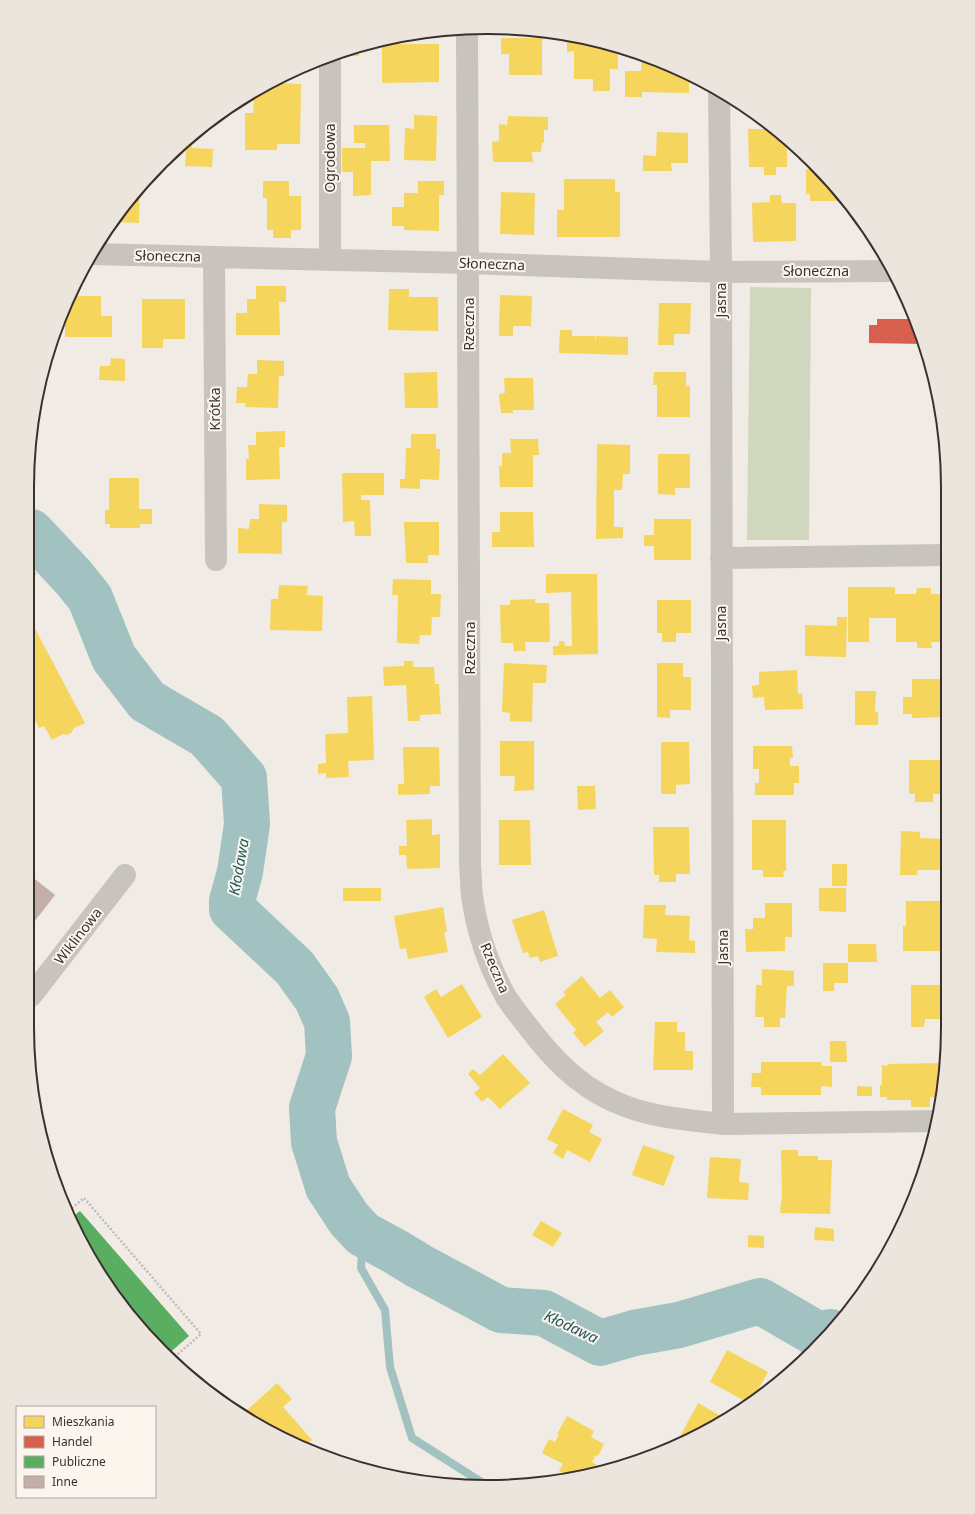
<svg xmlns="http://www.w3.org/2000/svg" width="975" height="1514" font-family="'Noto Sans',sans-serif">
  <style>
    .green { fill: #d1d6bf }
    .homes { fill: #f6d55c }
    .shops { fill: #d6604d }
    .public { fill: #5aae61 }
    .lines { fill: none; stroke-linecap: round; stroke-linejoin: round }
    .stream { stroke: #a1c2c1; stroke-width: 8 }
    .river { stroke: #a1c2c1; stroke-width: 46 }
    .building { fill: #c3afa7 }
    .path { stroke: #c2bbb6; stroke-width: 2.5; stroke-dasharray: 2 2; stroke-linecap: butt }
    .minor { stroke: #c9c3be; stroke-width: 22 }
    .labels { text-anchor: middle; stroke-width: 4; stroke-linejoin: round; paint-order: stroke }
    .street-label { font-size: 14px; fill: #3b302b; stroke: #fbf5ee }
    .water-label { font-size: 15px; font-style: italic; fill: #1f5a5e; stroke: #fbf5ee }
    .rim { fill: none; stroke: #3b302b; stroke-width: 2 }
  </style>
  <rect width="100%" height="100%" fill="#f0ebe5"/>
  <!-- green -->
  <path class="green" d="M 750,287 L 811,288 L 809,540 L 747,540 Z"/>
  <!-- homes -->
  <path class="homes" d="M 567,35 L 611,46 L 610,49 L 618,49 L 618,69 L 610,69 L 610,91 L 593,91 L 593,79 L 574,79 L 574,51 L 567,52 Z
    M 501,38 L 542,38 L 542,75 L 509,75 L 509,54 L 501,54 Z
    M 382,44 L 439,44 L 439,82 L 382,83 Z
    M 359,46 L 359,56 L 342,56 L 342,53 Z
    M 642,56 L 645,56 L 689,76 L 689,93 L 642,92 L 642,97 L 625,97 L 625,71 L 641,71 Z
    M 277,78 L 277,83 L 301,84 L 300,144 L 277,144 L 277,150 L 245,150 L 245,113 L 253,113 L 254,101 L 244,101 L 244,99 Z
    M 414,115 L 437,116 L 436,161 L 404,160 L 405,128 L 414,129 Z
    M 508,116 L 548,117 L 548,130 L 544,130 L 544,143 L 542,143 L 541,152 L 532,152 L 533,162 L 493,162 L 492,142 L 499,141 L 499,124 L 507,125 Z
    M 354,125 L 389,125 L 390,161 L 371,161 L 371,195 L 353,196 L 353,172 L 342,172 L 342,148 L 365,148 L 365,143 L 354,143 Z
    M 748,129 L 774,129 L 791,141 L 797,148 L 787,148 L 787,167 L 776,167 L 776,175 L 764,175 L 764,167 L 749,167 Z
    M 657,132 L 688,133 L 688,163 L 671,163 L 672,171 L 643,171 L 643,155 L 656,156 Z
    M 187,141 L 192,142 L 192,148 L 213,149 L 212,167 L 185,166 Z
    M 806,169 L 818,170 L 840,194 L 840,201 L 810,201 L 810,194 L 806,194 Z
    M 564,179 L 615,179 L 615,192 L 620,192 L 620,237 L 557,237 L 557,210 L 564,210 Z
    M 263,181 L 289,181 L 289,196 L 301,196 L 301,230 L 291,230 L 291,238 L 273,238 L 273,230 L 267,230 L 267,198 L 263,198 Z
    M 418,181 L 444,181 L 444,195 L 439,195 L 439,231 L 404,230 L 404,226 L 392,226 L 392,207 L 404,207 L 404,193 L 418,193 Z
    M 140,186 L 139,223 L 114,222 L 116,219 Z
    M 501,192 L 535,193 L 534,235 L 500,234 Z
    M 770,195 L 781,195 L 782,203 L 796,203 L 796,241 L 753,242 L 752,203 L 770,202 Z
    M 256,286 L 286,286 L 286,302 L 279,302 L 280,335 L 236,335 L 236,313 L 247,313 L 247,299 L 256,299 Z
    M 389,289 L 409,289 L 409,297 L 438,297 L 438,331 L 388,330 Z
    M 500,295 L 532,296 L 531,326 L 513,326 L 513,336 L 499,336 Z
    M 69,296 L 101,296 L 101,316 L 112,316 L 112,337 L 65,337 L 65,306 Z
    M 142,299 L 185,299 L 185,339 L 163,339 L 163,348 L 142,348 Z
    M 659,303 L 691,303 L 690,334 L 674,334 L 674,345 L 658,345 Z
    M 560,330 L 572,330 L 572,336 L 595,336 L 595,343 L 596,336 L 628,337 L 628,355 L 559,353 Z
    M 111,358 L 125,359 L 125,381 L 99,380 L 100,366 L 110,366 Z
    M 257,360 L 284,361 L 284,376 L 279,376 L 278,408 L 245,407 L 246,403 L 236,403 L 237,387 L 247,387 L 248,374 L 257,374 Z
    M 437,372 L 438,408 L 405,408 L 404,373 Z
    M 654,372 L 686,372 L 686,386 L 690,386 L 690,417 L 657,417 L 657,385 L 653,385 Z
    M 504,378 L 533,378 L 534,410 L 513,410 L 513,413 L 501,413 L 499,394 L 505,393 Z
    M 285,431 L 285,447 L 279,447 L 280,479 L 246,480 L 246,459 L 249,459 L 248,445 L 256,445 L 256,432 Z
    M 411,434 L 436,434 L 436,449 L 440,449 L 439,480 L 420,479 L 420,489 L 400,488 L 400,479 L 405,479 L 406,448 L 411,448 Z
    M 510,439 L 538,439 L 539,455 L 533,455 L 533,487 L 500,487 L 499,466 L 502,466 L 502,453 L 511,453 Z
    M 597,444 L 630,445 L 630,474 L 623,474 L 622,490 L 614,490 L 614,527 L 623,527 L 623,538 L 596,539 Z
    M 658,454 L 690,454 L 690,488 L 675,488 L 675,495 L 658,494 Z
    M 342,473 L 384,473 L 384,495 L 361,495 L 361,500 L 370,500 L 371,536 L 355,536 L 354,521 L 343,522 Z
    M 109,478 L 139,478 L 139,509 L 152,509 L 152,524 L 140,524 L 140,528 L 110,528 L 110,524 L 105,524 L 105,510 L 109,510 Z
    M 259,504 L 287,505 L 287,522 L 282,522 L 282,554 L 238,553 L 238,528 L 249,529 L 250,519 L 259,519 Z
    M 500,512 L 533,512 L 534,547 L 492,547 L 492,532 L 500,532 Z
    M 654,519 L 691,519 L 691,560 L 654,560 L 654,546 L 644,546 L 644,535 L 654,535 Z
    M 404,522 L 439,522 L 439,555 L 428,555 L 428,563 L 406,563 Z
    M 546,574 L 597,574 L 598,654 L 553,655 L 553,646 L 559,646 L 559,641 L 564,641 L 565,646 L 572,646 L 571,592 L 546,593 Z
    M 393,579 L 431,580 L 431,594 L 441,594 L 440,617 L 432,617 L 431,635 L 420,635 L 419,644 L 397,643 L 398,595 L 392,595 Z
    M 279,585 L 308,586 L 307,595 L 323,596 L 322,631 L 270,630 L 271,599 L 278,599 Z
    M 848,587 L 895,587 L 895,594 L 916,594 L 917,588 L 931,588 L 931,594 L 943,594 L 944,642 L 931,642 L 932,648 L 917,648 L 917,642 L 896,642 L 896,618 L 869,618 L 869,642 L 848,642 Z
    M 535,599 L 535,603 L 549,603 L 550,642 L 525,642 L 526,651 L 514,651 L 513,643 L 501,643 L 500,605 L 510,605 L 510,600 Z
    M 657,600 L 691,600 L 691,633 L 676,633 L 676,642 L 662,642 L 662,633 L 657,633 Z
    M 837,617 L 847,617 L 846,657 L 805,656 L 805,625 L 837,626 Z
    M 31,621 L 85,723 L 74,728 L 71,733 L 67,735 L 63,734 L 52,740 L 44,726 L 39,728 L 31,712 L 31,704 L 32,703 L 31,700 Z
    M 404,661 L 413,661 L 413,667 L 434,667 L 435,684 L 439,684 L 441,714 L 420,715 L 420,721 L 408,721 L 406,685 L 384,686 L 383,667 L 404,666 Z
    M 504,663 L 547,665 L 546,683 L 533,683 L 532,722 L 510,721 L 510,713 L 502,712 Z
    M 657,663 L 683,663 L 683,677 L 691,677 L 691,710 L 670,710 L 670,718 L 657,717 Z
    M 797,670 L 798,694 L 802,693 L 803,709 L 765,710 L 764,697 L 753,698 L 752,686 L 759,685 L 759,672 Z
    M 912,679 L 944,679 L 944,717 L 912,718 L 912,714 L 903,714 L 903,697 L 912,697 Z
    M 855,691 L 876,691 L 875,712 L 878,712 L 878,725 L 855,725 Z
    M 372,696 L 374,760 L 348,761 L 349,777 L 326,778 L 326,773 L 318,774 L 318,764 L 326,763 L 325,734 L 348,733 L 347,697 Z
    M 500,741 L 534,741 L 534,790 L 514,791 L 515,776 L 500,776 Z
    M 661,742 L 689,742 L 690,784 L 676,785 L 676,794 L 661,794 Z
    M 753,746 L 792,746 L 793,758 L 790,758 L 790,766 L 799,766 L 799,783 L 794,783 L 794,795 L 755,795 L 755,783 L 759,783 L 759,769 L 753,769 Z
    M 403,747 L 439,747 L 440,786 L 430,786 L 430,794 L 398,795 L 398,784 L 404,784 Z
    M 909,760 L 944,760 L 944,794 L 933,794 L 933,802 L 915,802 L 915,794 L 909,794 Z
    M 577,786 L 595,786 L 596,809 L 578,810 Z
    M 432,819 L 432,835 L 440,834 L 440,868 L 407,869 L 406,855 L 399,855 L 399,846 L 407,846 L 406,820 Z
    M 499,820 L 530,820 L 531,865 L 499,865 Z
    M 752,820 L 786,820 L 786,871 L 783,871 L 784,877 L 763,877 L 763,870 L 752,870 Z
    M 653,827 L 689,827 L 690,874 L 676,874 L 676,882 L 659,882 L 659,875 L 654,875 Z
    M 901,831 L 920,832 L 920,838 L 945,839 L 944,870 L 917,870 L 917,875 L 900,875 Z
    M 832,864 L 847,864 L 847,886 L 832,886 Z
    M 343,888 L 381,888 L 381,901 L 343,901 Z
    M 819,888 L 846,888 L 846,912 L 819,911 Z
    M 906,901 L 945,901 L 945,926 L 941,926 L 941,951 L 903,951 L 903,926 L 906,926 Z
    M 765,903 L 792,903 L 792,937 L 785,937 L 785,951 L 746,952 L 745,929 L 753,929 L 753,918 L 765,918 Z
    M 644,905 L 666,905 L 665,915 L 690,916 L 689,940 L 695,941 L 695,953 L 656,952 L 657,939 L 643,938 Z
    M 443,907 L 447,932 L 444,932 L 448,952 L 408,959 L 406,948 L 400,949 L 394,916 Z
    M 544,910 L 558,956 L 540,962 L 538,956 L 530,958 L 528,952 L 523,953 L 512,920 Z
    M 848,944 L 876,944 L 877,962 L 848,962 Z
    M 823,963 L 848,963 L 848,983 L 834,983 L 834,991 L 823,991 Z
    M 762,969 L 794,971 L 794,986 L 787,986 L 785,1018 L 780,1018 L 780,1027 L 764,1027 L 764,1017 L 755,1017 L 756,985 L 762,985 Z
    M 582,976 L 600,998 L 610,990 L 624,1007 L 612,1017 L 608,1012 L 596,1022 L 604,1031 L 585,1047 L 573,1033 L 576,1030 L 555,1004 L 566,995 L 563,992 Z
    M 462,984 L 482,1017 L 448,1038 L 424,997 L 436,989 L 441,997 Z
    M 911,985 L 944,985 L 944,1019 L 925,1019 L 924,1027 L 911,1027 Z
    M 655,1022 L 677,1022 L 677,1032 L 685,1032 L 685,1051 L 693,1051 L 693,1070 L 653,1070 Z
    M 830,1041 L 846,1041 L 847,1062 L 830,1062 Z
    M 503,1054 L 530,1083 L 500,1109 L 488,1097 L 482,1102 L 474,1093 L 480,1088 L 468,1074 L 473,1069 L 480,1075 Z
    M 761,1062 L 821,1062 L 822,1066 L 832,1066 L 832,1087 L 821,1086 L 821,1095 L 761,1095 L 761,1087 L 751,1087 L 752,1073 L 761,1073 Z
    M 944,1063 L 944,1086 L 941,1097 L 930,1097 L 930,1107 L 911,1107 L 911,1100 L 887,1100 L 887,1097 L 880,1097 L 880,1085 L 882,1085 L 882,1065 L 887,1066 L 888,1064 Z
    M 857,1086 L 872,1087 L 872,1096 L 857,1096 Z
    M 563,1109 L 593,1125 L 589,1132 L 602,1139 L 590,1162 L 567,1150 L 563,1159 L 553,1153 L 558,1145 L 547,1139 Z
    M 643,1145 L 675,1156 L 664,1186 L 632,1175 Z
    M 781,1150 L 798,1150 L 798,1156 L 818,1156 L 818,1160 L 832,1160 L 830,1214 L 780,1213 L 782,1194 Z
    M 710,1157 L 741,1159 L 739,1182 L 749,1183 L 748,1200 L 707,1198 Z
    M 541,1221 L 562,1233 L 553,1247 L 532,1235 Z
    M 815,1227 L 834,1229 L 834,1241 L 814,1240 Z
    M 748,1235 L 764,1236 L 764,1248 L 748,1247 Z
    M 727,1350 L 768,1372 L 750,1404 L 710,1382 Z
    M 277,1383 L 292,1399 L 283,1407 L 312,1440 L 304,1446 L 257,1425 L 254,1423 L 256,1422 L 246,1411 Z
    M 698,1403 L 726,1419 L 675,1446 Z
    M 567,1416 L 594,1431 L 591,1437 L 604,1444 L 598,1456 L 596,1455 L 592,1462 L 598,1466 L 593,1474 L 572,1478 L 559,1471 L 563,1464 L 542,1453 L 549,1439 L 555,1442 L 559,1435 L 557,1434 Z"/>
  <!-- shops -->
  <path class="shops" d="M 877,319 L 914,319 L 923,344 L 869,343 L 869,325 L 877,325 Z"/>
  <!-- public -->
  <path class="public" d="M 80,1211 L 189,1336 L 166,1356 L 105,1283 L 72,1217 Z"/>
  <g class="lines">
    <!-- stream -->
    <path class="stream" d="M 363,1234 L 361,1268 L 385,1310 L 390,1367 L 412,1438 L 486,1485"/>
    <!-- river -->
    <path class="river" d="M 31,532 L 74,578 L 90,598 L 114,658 L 147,701 L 207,736 L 244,778 L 247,824 L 240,872 L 232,901 L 232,909 L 295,968 L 317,999 L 327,1022 L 329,1056 L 312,1108 L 314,1142 L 328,1187 L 349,1219 L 363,1234 L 396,1252 L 419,1266 L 501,1310 L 544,1313 L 600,1343 L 634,1333 L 679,1325 L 760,1301 L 817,1334 L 831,1332"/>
  </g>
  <!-- building -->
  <path class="building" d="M 31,876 L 55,895 L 31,926 Z"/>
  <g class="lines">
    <!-- path -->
    <path class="path" d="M 31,577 L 41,568
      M 69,1211 L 84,1198 L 201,1334 L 171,1360"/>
    <!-- minor -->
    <path class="minor" d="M 467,28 L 470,866 C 471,876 471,887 472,896 C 477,931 489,967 506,997 C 515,1011 527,1025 537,1038 C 562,1069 588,1092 625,1106 C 656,1118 690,1120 723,1124
      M 330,57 L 330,260
      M 719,89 L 721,272 L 723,1124 L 935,1121
      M 91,254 L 468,263 L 721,272 L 893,271
      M 214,257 L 216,560
      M 721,558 L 947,555
      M 31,996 L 125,875"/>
  </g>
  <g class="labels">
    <!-- street labels -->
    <g class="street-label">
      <text transform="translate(330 158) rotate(-90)" y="5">Ogrodowa</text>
      <text transform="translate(168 256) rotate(1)" y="5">Słoneczna</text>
      <text transform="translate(492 264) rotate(2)" y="5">Słoneczna</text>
      <text x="816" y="276">Słoneczna</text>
      <text transform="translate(721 300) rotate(-90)" y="5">Jasna</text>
      <text transform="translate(469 324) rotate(-90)" y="5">Rzeczna</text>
      <text transform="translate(215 409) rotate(-90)" y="5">Krótka</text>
      <text transform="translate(721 623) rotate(-90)" y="5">Jasna</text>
      <text transform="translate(470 648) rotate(-90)" y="5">Rzeczna</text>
      <text transform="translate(78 936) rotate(-52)" y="5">Wiklinowa</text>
      <text transform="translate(723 947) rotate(-90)" y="5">Jasna</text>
      <text transform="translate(495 968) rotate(67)" y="5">Rzeczna</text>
    </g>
    <!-- water labels -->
    <g class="water-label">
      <text transform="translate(239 867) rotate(-80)" y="5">Kłodawa</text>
      <text transform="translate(571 1327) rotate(25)" y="5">Kłodawa</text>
    </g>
  </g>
  <!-- crop -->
  <path d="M0 0H975V1514H0ZM487 34H488A453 453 0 0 1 941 487V1027A453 453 0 0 1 488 1480H487A453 453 0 0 1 34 1027V487A453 453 0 0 1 487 34Z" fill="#ece5de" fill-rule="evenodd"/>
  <path class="rim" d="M487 34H488A453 453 0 0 1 941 487V1027A453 453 0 0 1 488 1480H487A453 453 0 0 1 34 1027V487A453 453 0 0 1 487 34Z"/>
  <!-- legend -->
  <rect x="16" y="1406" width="140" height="92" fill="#fbf5ee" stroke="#aea6a0"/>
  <rect x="24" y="1416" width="20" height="12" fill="#f6d55c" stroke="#aea6a0"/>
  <text x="52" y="1426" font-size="12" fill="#3b302b">Mieszkania</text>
  <rect x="24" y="1436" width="20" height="12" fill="#d6604d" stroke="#aea6a0"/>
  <text x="52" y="1446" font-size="12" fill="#3b302b">Handel</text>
  <rect x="24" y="1456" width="20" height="12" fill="#5aae61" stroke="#aea6a0"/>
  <text x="52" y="1466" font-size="12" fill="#3b302b">Publiczne</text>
  <rect x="24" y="1476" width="20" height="12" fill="#c3afa7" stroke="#aea6a0"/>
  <text x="52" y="1486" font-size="12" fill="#3b302b">Inne</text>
</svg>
